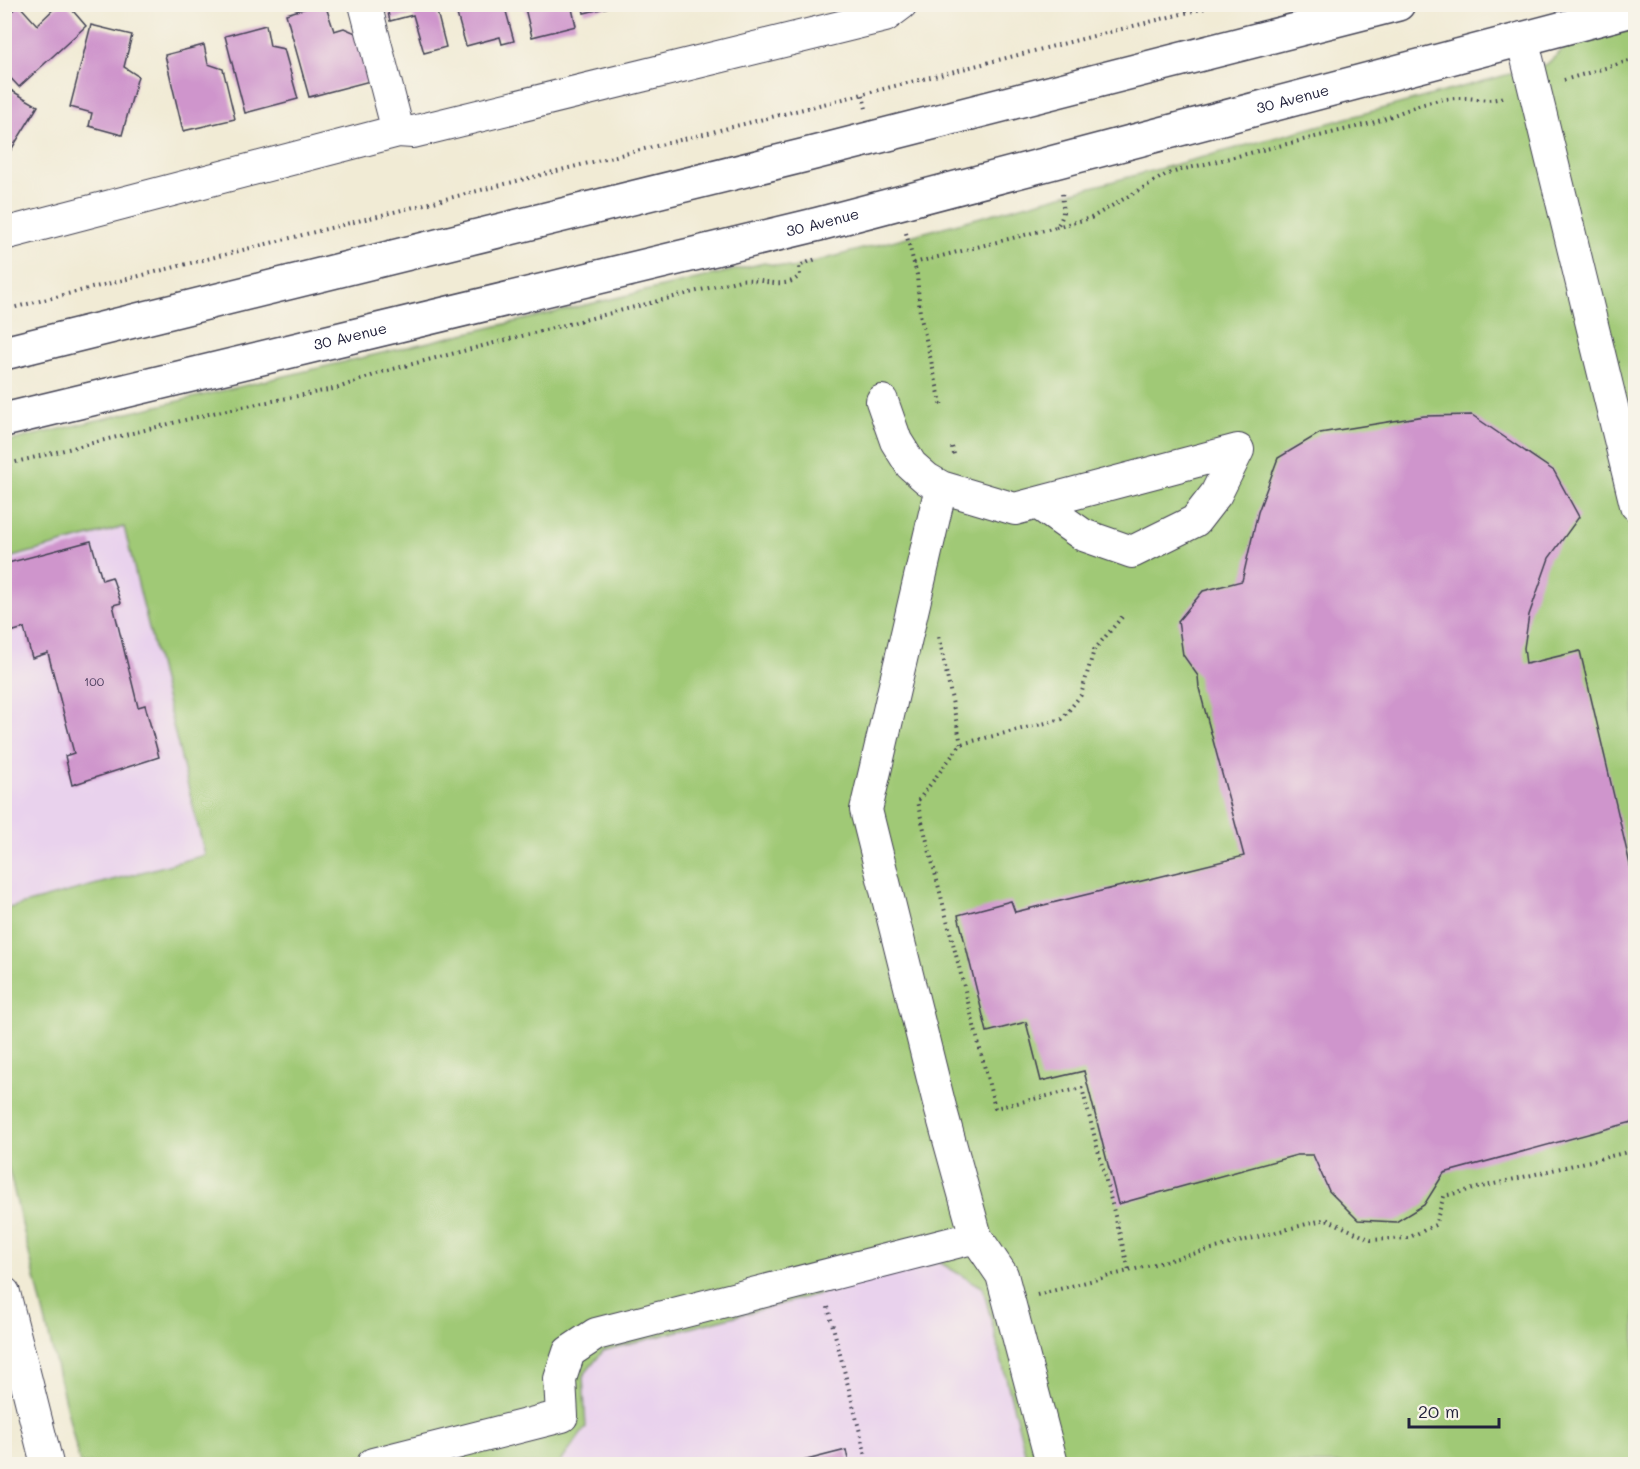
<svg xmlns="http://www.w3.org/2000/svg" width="1640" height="1469" font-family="Mali,sans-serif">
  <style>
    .built { fill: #e9d2ed }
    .green { fill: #a0c976; stroke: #617658; stroke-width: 1.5 }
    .building { fill: #cf95cc }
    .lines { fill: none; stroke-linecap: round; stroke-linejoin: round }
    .minor-casing { stroke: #414052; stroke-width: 34 }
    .major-casing { stroke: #414052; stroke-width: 36 }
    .path { stroke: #414052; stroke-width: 4; stroke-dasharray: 1.5 4.5; stroke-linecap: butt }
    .minor { stroke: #fff; stroke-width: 32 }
    .major { stroke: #fff; stroke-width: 33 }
    .labels { text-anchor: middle; stroke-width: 5; stroke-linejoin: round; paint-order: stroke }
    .number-label { font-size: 12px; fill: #4d3f5f }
    .street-label { font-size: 15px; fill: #22223b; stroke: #f7f3e8 }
  </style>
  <rect width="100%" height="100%" fill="#f7f3e8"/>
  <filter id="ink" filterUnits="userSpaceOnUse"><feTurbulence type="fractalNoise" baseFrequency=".0167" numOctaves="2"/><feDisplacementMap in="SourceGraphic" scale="12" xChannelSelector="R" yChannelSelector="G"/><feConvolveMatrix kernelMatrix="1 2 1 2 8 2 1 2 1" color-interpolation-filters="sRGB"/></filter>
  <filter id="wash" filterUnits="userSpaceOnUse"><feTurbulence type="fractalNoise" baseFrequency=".008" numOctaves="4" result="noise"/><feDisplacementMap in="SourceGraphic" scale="24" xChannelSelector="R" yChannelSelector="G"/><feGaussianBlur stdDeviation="1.35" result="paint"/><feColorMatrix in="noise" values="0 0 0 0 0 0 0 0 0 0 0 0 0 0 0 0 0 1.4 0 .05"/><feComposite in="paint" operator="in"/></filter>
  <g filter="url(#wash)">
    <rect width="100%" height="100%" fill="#f1ebd5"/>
    <!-- built -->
    <path class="built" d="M 124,527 L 205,856 L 5,909 L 5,559 Z
      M 939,1262 L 983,1288 L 1028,1464 L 556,1464 L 560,1463 L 586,1427 L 583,1376 L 603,1351 Z"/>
    <!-- green -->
    <path class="green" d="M 1635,25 L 1635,1464 L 1028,1464 L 983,1288 L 939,1262 L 603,1351 L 583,1376 L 586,1427 L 560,1463 L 556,1464 L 80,1464 L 5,1154 L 5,909 L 205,855 L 124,527 L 5,559 L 5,442 L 764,263 L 792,268 L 1547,64 L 1572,41 Z"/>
    <g id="blocks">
      <!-- building -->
      <path class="building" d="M 59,4 L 67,4 L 86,26 L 19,87 L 4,71 L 4,18 L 19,5 L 37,25 Z
        M 320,4 L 325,4 L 334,31 L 344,28 L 358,34 L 370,81 L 309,97 L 286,14 Z
        M 386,4 L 435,4 L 446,47 L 424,53 L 413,15 L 390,21 Z
        M 462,4 L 504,4 L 514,41 L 502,44 L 500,37 L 466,46 L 455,7 Z
        M 524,4 L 571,4 L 576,26 L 532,37 Z
        M 582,4 L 618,4 L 618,5 L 584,13 Z
        M 91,25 L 132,35 L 124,67 L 138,76 L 122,135 L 89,126 L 92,113 L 70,107 Z
        M 266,25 L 270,46 L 284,49 L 298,99 L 245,113 L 225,36 Z
        M 204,45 L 208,64 L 223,69 L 235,119 L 183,131 L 165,55 Z
        M 7,88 L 38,106 L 11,150 L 4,147 L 4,92 Z
        M 1472,415 L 1554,471 L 1579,517 L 1549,558 L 1529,615 L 1524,648 L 1526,664 L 1580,651 L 1636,890 L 1636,1121 L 1444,1173 L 1424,1205 L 1396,1222 L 1358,1220 L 1329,1191 L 1313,1155 L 1297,1155 L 1118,1204 L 1084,1071 L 1041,1081 L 1026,1022 L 987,1032 L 958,915 L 1011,901 L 1015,912 L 1244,856 L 1199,688 L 1198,676 L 1183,655 L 1178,621 L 1203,591 L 1242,581 L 1258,512 L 1278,458 L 1320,433 L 1424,416 Z
        M 91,541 L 102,580 L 112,577 L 121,603 L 113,605 L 138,707 L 145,705 L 159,757 L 72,785 L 65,756 L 74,753 L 48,653 L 32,658 L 24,628 L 4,634 L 4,564 Z
        M 846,1450 L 849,1464 L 791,1464 Z"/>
    </g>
  </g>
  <g filter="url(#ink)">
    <use href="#blocks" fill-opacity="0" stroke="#414052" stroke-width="1.5"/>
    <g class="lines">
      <defs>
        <path id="minor" d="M 365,4 L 398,131
          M 1522,38 L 1636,505
          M 4,234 L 398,131 L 413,132 L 885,16 L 901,4
          M 882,401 L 896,441 L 911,465 L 927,479 L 941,487 L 1015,509 L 1238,450
          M 941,487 L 866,810 L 940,1107 L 976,1237
          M 1039,504 L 1083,535 L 1132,552 L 1195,521 L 1216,494 L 1238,450
          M 4,1293 L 47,1464
          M 373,1464 L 562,1416 L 560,1379 L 569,1352 L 596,1334 L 976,1237 L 1002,1275 L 1052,1464"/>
        <g id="major">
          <path d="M 4,353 L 802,156 L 1398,4"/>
          <path id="s1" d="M 4,420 L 819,224 L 1636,9"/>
        </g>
      </defs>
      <!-- minor casing -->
      <use href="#minor" class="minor-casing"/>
      <!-- major casing -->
      <use href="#major" class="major-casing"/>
      <!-- path -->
      <path class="path" d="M 1564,80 L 1636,59
        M 863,95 L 866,109
        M 1056,227 L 1091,218 L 1165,175 L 1181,170 L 1372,123 C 1402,113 1431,97 1463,98 C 1477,98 1492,103 1505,96
        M 906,233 L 917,275 L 920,314 L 942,407
        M 914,263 L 1056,227 C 1066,216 1063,205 1062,192
        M 4,310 L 1221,4
        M 952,447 L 955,458
        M 4,465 L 217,412 L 338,388 L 385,371 L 740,280 C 760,277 785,292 800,275 L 799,266 L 816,259
        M 1122,617 L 1094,650 L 1081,695 L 1062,719 L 961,744 L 917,802 L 995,1108 L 1082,1088 L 1129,1270
        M 939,637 L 961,744
        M 1037,1295 L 1326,1219 L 1371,1240 L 1408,1238 L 1435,1225 L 1444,1196 L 1636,1150
        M 828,1307 L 868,1464"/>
      <!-- minor -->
      <use href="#minor" class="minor"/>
      <!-- major -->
      <use href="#major" class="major"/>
    </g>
  </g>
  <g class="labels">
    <!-- number labels -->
    <g class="number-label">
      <text x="94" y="686">100</text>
    </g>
    <!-- street labels -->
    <g class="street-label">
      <text dy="5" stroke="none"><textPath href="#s1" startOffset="1328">30 Avenue</textPath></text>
      <text dy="5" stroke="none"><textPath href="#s1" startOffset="842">30 Avenue</textPath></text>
      <text dy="5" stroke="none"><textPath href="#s1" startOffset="356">30 Avenue</textPath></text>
    </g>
  </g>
  <!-- margin -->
  <rect width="1640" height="1469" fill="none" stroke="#f7f3e8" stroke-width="24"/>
  <!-- scale -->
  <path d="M1409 1418v9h90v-9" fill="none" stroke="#22223b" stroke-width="3"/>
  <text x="1418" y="1418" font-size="18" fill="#22223b" stroke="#f7f3e8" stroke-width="4.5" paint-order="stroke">20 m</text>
</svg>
